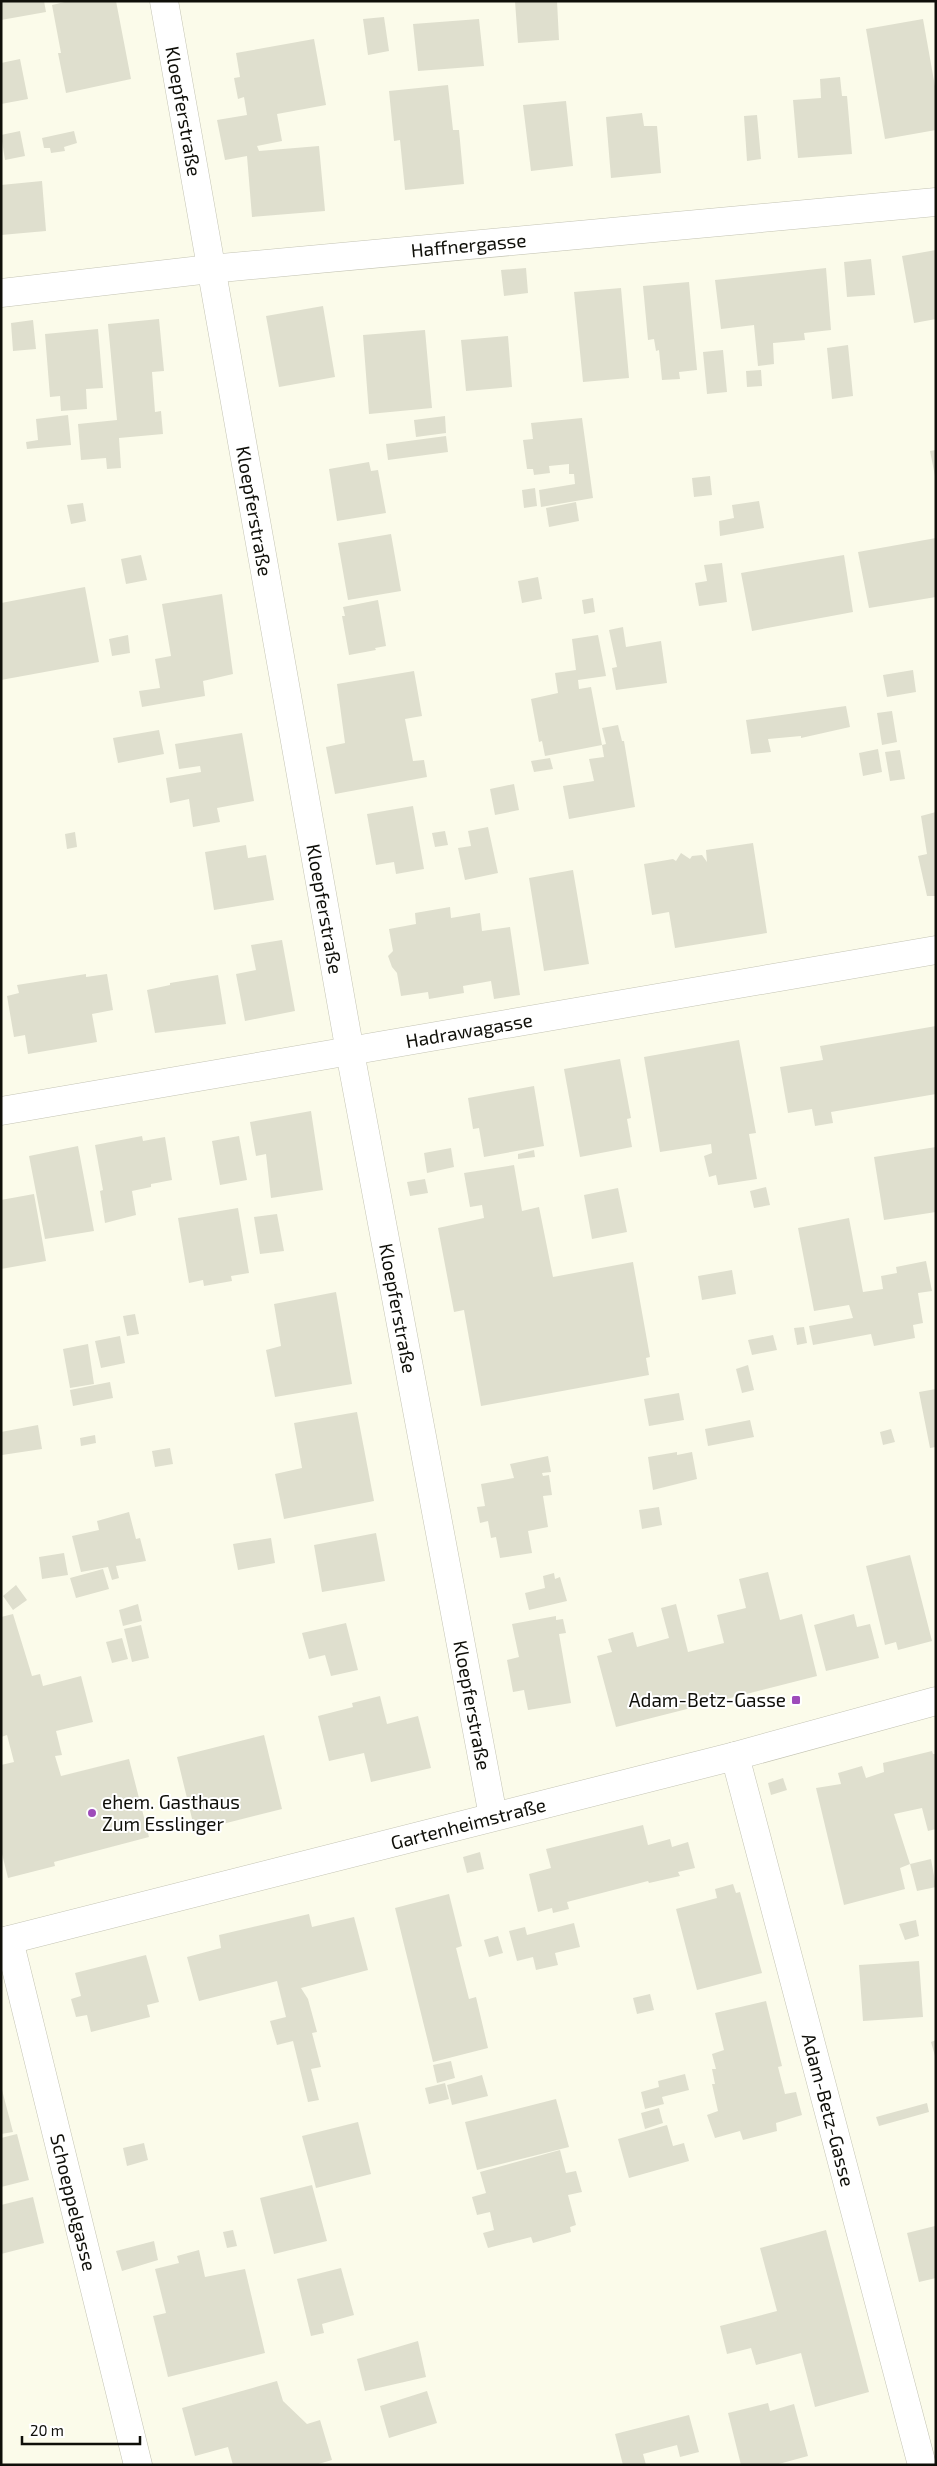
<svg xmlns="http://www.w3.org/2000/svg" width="937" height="2466" font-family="'Exo 2',sans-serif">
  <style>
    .building { fill: #dfdfce }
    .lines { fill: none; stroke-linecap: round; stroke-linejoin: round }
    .street-casing { stroke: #c4c4b4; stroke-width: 29 }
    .street { stroke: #fff; stroke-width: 28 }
    .poi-dot { fill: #9e4bba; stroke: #fff; stroke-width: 2 }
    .labels { text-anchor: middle; stroke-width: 4; stroke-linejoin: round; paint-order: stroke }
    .street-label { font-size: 19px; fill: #0f0f09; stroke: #fff }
    .poi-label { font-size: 19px; fill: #0f0f09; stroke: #fff; text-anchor: end }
  </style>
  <rect width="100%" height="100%" fill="#fbfbea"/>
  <!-- building -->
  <path class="building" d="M 1,1 L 44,1 L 46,12 L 1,20 Z
    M 69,1 L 116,1 L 131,79 L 66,93 L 58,53 L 61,53 L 52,5 Z
    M 515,1 L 557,1 L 559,40 L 518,43 Z
    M 384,17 L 389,51 L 368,55 L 363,19 Z
    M 479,19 L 484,66 L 418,71 L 413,24 Z
    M 923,19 L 936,92 L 936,130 L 885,139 L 866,29 Z
    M 314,39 L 326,105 L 277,114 L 282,141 L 257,146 L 259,151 L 319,146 L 325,211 L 252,217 L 247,156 L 225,160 L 217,120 L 247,115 L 244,97 L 238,99 L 234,78 L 240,77 L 236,53 Z
    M 20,59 L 28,99 L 1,104 L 1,63 Z
    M 840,77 L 842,96 L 847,96 L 852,154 L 798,158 L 793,100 L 821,98 L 820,79 Z
    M 448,85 L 453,130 L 459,130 L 464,184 L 405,190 L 400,140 L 394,141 L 389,91 Z
    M 566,101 L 573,166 L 531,171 L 523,105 Z
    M 642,113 L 644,126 L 657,126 L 661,173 L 611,178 L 606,117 Z
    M 757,115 L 761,159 L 747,161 L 744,116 Z
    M 20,131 L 25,156 L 5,160 L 1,135 Z
    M 74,131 L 77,143 L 64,147 L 65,151 L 51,153 L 50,148 L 44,148 L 42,138 Z
    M 42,181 L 46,231 L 1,235 L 1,185 Z
    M 936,250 L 936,319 L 914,323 L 902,256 Z
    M 871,259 L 875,295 L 847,297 L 844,262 Z
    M 526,268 L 528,293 L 504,296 L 501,270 Z
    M 826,268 L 831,330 L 804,333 L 805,340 L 773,343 L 774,364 L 758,366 L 754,325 L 721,329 L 715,280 Z
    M 689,282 L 697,370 L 679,372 L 680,379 L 662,380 L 659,350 L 656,351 L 654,339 L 648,340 L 643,286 Z
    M 621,288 L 629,378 L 583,382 L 574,292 Z
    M 323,306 L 335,377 L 279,387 L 266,316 Z
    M 159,319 L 164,371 L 152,372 L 155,412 L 161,411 L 163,434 L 119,438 L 121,468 L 107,469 L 106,458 L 81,460 L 78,424 L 117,420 L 108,324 Z
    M 33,320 L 36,349 L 13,351 L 11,323 Z
    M 98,329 L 103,388 L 86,389 L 87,409 L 61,411 L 60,396 L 50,397 L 45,334 Z
    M 425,330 L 432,408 L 369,414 L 363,335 Z
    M 508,336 L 512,387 L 466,391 L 461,340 Z
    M 848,345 L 853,396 L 832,399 L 827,348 Z
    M 723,350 L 727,392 L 707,394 L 703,352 Z
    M 761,370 L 762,386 L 747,387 L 746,371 Z
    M 68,415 L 71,445 L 27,449 L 26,442 L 38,440 L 36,419 Z
    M 445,416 L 446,433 L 416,437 L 414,420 Z
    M 582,418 L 593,498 L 541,507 L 539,490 L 575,484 L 574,474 L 569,474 L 569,464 L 549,466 L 550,473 L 534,475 L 533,469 L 527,469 L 523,440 L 533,439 L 531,423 Z
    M 446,436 L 448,452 L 388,460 L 386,444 Z
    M 936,450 L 936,476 L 935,476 L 930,451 Z
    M 369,462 L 371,471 L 378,470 L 386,513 L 337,521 L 329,469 Z
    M 710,476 L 712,495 L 694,497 L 692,478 Z
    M 535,488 L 537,506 L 524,508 L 522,490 Z
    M 759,501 L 764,528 L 720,536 L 719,521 L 734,518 L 732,505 Z
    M 576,502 L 579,521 L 549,527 L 546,508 Z
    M 83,503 L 86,521 L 71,524 L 67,505 Z
    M 391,534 L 401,591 L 348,600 L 338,543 Z
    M 936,538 L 936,597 L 869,608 L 858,552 Z
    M 141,555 L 147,580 L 126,584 L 121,559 Z
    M 844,555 L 853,612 L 752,631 L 741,573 Z
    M 722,563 L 727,602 L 699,606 L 695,583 L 707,581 L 704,565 Z
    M 538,577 L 542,599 L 522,603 L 518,581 Z
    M 85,587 L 99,662 L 1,680 L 1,603 Z
    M 222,594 L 233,674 L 203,681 L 205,696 L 142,707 L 139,691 L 160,688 L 155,659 L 171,656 L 162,604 Z
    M 593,598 L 595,612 L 584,614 L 582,600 Z
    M 378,600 L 386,646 L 375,648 L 376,650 L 349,655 L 342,616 L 345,616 L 343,607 Z
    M 623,627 L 626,647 L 661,641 L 667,683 L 616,690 L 612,668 L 617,667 L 609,630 Z
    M 128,635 L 130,653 L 112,656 L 109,639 Z
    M 598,635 L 606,676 L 578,680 L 579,689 L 591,687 L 602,745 L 545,756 L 542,741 L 539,742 L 531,699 L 558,693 L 555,673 L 576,670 L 572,639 Z
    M 913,670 L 916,692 L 887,697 L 883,675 Z
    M 414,671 L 422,716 L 405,719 L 413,761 L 424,760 L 427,777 L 335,794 L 326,747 L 345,743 L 337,684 Z
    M 846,706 L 850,727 L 801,738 L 801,736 L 768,739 L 771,752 L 751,754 L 746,720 Z
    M 892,711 L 897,742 L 882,745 L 877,713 Z
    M 618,725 L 622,741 L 624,741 L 635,807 L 569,819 L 563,786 L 594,781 L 589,759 L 604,757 L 602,745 L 606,744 L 602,728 Z
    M 159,730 L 164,754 L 118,763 L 113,738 Z
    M 242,733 L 254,801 L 217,808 L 220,822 L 193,827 L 189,799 L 170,803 L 166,778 L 201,772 L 200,766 L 179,769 L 175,744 Z
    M 878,749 L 882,772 L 863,776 L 859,753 Z
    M 900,750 L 905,779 L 890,781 L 885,752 Z
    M 550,758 L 553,769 L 534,772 L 531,761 Z
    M 514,784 L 519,810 L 495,815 L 490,789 Z
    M 413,806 L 424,869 L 396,874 L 394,862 L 376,865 L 367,814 Z
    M 936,812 L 936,896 L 927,896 L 918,856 L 927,854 L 921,816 Z
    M 488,827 L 498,873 L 465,880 L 458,848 L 471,846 L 468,831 Z
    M 445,831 L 448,845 L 435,847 L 432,833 Z
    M 75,832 L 77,847 L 67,849 L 65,834 Z
    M 753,843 L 767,933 L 675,948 L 669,912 L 652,915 L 644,864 L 673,859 L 676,861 L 681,853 L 690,859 L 692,856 L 702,855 L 707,862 L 706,850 Z
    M 246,845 L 248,858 L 266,855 L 274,900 L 214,910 L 205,852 Z
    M 573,870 L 589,964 L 544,971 L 529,878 Z
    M 450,907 L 451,918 L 480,913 L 482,931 L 510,927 L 520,995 L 494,999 L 491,981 L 463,986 L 464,993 L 429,999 L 428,992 L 401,996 L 397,973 L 392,967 L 388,956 L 393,951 L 389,929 L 416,924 L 415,913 Z
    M 282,940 L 295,1011 L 245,1021 L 236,974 L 256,970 L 251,945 Z
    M 86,974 L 86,977 L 107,974 L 113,1010 L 92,1014 L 97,1042 L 28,1054 L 25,1035 L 14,1037 L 7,996 L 19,993 L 17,985 Z
    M 218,975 L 226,1024 L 155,1033 L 147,990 L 170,985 L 170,983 Z
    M 936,1026 L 936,1094 L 831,1112 L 833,1123 L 815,1126 L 812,1109 L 788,1113 L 780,1067 L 823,1060 L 820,1046 Z
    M 739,1040 L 756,1133 L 749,1134 L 757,1179 L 718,1185 L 716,1175 L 709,1177 L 704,1156 L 712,1153 L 711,1144 L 660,1152 L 644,1057 Z
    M 620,1059 L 631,1118 L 627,1119 L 632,1147 L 580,1157 L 564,1069 Z
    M 534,1086 L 544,1146 L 484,1157 L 479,1128 L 473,1129 L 468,1098 Z
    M 311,1111 L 323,1190 L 271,1198 L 266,1154 L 256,1156 L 250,1122 Z
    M 142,1136 L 143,1141 L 165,1137 L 172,1180 L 151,1184 L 151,1187 L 132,1191 L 136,1215 L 105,1223 L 100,1191 L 103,1190 L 95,1145 Z
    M 239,1136 L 247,1180 L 220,1185 L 212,1141 Z
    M 78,1146 L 94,1231 L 45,1239 L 29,1156 Z
    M 936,1147 L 936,1212 L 884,1220 L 874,1157 Z
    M 451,1148 L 454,1167 L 427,1173 L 424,1153 Z
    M 534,1150 L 535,1157 L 518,1159 L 518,1154 Z
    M 514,1165 L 522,1211 L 539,1207 L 553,1277 L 633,1262 L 650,1357 L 646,1358 L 649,1375 L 481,1406 L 464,1310 L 454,1312 L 438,1228 L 484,1218 L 482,1205 L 470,1207 L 464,1173 Z
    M 425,1179 L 428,1193 L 410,1196 L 407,1182 Z
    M 766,1187 L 770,1205 L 754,1208 L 750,1191 Z
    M 618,1188 L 627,1232 L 592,1239 L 584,1195 Z
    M 34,1194 L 46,1261 L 1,1269 L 1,1200 Z
    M 238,1208 L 249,1273 L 231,1276 L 232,1281 L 204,1286 L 203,1280 L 189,1283 L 178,1218 Z
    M 277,1214 L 284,1251 L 260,1254 L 254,1217 Z
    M 849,1218 L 863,1292 L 883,1289 L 881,1276 L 897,1273 L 896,1267 L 926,1261 L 932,1291 L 918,1293 L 923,1323 L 913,1325 L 915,1338 L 874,1346 L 871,1334 L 813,1345 L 809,1326 L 853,1318 L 849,1305 L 814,1311 L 798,1228 Z
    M 732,1270 L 736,1294 L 702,1300 L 698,1276 Z
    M 336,1292 L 352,1384 L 275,1397 L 266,1350 L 281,1346 L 274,1304 Z
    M 135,1314 L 139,1334 L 127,1336 L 123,1316 Z
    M 804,1327 L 807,1343 L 797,1345 L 794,1328 Z
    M 773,1335 L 777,1350 L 752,1355 L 748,1340 Z
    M 120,1336 L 125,1363 L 101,1368 L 95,1341 Z
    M 88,1344 L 94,1384 L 70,1388 L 63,1349 Z
    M 748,1365 L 754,1390 L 742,1393 L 736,1369 Z
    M 110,1382 L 113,1398 L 73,1406 L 70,1390 Z
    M 936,1389 L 936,1447 L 930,1448 L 919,1392 Z
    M 679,1393 L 684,1420 L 649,1426 L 644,1399 Z
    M 357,1412 L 374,1501 L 284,1519 L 275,1474 L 302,1468 L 294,1423 Z
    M 750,1420 L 754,1437 L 708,1446 L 705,1429 Z
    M 38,1425 L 42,1449 L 2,1455 L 1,1432 Z
    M 891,1429 L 895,1442 L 883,1445 L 880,1432 Z
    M 95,1435 L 96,1443 L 81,1446 L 80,1438 Z
    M 170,1448 L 173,1464 L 155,1467 L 152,1451 Z
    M 677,1452 L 677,1455 L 692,1452 L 697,1479 L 653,1490 L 648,1457 Z
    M 548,1456 L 551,1472 L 542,1473 L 543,1476 L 549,1475 L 552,1495 L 543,1496 L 548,1527 L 528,1531 L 532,1553 L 500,1558 L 496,1537 L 491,1538 L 488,1521 L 480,1523 L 477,1507 L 485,1506 L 481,1484 L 514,1478 L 510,1464 Z
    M 659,1507 L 662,1525 L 642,1529 L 639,1510 Z
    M 129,1512 L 136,1539 L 140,1538 L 146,1561 L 116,1566 L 119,1578 L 112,1580 L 108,1567 L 81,1572 L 72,1536 L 99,1530 L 97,1521 Z
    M 376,1533 L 385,1581 L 322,1592 L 314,1545 Z
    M 271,1538 L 275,1563 L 238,1570 L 233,1544 Z
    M 64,1553 L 68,1575 L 42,1579 L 39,1557 Z
    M 910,1555 L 932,1641 L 898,1650 L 896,1642 L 885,1645 L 866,1566 Z
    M 103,1569 L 109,1589 L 76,1598 L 70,1578 Z
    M 768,1572 L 780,1620 L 802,1614 L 817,1676 L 616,1727 L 597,1656 L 612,1652 L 608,1639 L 633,1632 L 637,1647 L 669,1638 L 661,1608 L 676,1604 L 688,1652 L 724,1643 L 717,1615 L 746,1608 L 739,1579 Z
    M 554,1573 L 555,1579 L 560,1577 L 567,1601 L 529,1610 L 525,1593 L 545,1588 L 543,1576 Z
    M 16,1585 L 27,1600 L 13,1610 L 3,1596 Z
    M 138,1604 L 142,1621 L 123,1626 L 119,1610 Z
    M 13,1614 L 32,1676 L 40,1674 L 43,1686 L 81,1676 L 93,1722 L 56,1731 L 62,1755 L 55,1756 L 61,1776 L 129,1759 L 149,1837 L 54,1862 L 55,1866 L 8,1878 L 1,1850 L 1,1765 L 14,1762 L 7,1735 L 1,1737 L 1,1617 Z
    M 854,1614 L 857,1627 L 870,1624 L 879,1658 L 826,1671 L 814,1625 Z
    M 556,1616 L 556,1620 L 563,1619 L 566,1633 L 559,1634 L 571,1703 L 528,1710 L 524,1690 L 513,1692 L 507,1660 L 519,1657 L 512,1624 Z
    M 346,1623 L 358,1670 L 331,1676 L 325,1655 L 309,1659 L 302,1633 Z
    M 141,1625 L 149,1658 L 132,1662 L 124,1629 Z
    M 122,1638 L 128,1659 L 112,1663 L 106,1642 Z
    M 380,1696 L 387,1724 L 418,1716 L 431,1768 L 371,1782 L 364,1753 L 329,1761 L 318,1716 L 353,1707 L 352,1703 Z
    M 264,1735 L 282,1809 L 195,1831 L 177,1757 Z
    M 932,1751 L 933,1754 L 936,1754 L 936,1829 L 928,1831 L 922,1808 L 894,1814 L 910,1864 L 900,1868 L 905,1889 L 844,1905 L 816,1788 L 841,1784 L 838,1773 L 862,1766 L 866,1778 L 884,1772 L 883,1763 Z
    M 783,1778 L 787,1790 L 771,1795 L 768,1783 Z
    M 643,1825 L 648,1845 L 670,1839 L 672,1847 L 688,1842 L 695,1868 L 678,1872 L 680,1876 L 649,1883 L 648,1881 L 567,1902 L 569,1909 L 553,1913 L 552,1908 L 538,1912 L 529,1874 L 551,1868 L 546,1849 Z
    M 480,1852 L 484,1869 L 467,1873 L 463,1857 Z
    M 931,1859 L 936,1887 L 917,1891 L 910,1864 Z
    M 733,1884 L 736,1893 L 740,1892 L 762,1973 L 697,1990 L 676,1909 L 717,1898 L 715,1889 Z
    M 449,1894 L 462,1946 L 456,1948 L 469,1999 L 476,1997 L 488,2048 L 433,2062 L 395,1908 Z
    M 309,1914 L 312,1927 L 354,1917 L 368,1970 L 301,1988 L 308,1999 L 317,2032 L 312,2033 L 321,2067 L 311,2069 L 319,2100 L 308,2102 L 293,2041 L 277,2045 L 270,2021 L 286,2017 L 277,1981 L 199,2001 L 187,1957 L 221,1948 L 219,1935 Z
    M 916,1920 L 919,1936 L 905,1940 L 899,1924 Z
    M 574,1923 L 580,1947 L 555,1953 L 558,1965 L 536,1970 L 533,1957 L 517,1961 L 509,1931 L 525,1927 L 527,1935 Z
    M 498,1936 L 503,1953 L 489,1957 L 484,1940 Z
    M 146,1955 L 159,2002 L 147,2005 L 150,2017 L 91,2032 L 87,2015 L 76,2017 L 71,1999 L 81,1996 L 75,1973 Z
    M 919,1961 L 923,2017 L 863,2021 L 859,1965 Z
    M 650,1994 L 654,2010 L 637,2014 L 633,1998 Z
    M 766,2001 L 782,2066 L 778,2067 L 785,2094 L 796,2092 L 802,2115 L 776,2123 L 777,2131 L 743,2140 L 740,2131 L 715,2138 L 707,2115 L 718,2111 L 712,2084 L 715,2084 L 712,2069 L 716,2069 L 712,2054 L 724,2050 L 715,2013 Z
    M 936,2040 L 936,2056 L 935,2056 L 931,2042 Z
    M 451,2061 L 455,2078 L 437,2083 L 433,2065 Z
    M 685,2074 L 689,2090 L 662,2097 L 664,2104 L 645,2109 L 641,2092 L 659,2087 L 658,2081 Z
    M 482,2075 L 488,2096 L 452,2105 L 447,2085 Z
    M 445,2083 L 449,2099 L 429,2104 L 425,2088 Z
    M 1,2086 L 13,2132 L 1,2134 Z
    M 556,2099 L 569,2147 L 477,2170 L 465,2122 Z
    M 927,2103 L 929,2112 L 879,2126 L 876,2117 Z
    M 659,2108 L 663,2123 L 645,2129 L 641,2113 Z
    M 358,2122 L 371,2174 L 316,2188 L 302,2136 Z
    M 667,2125 L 673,2146 L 684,2143 L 689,2161 L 629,2178 L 618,2139 Z
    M 17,2134 L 29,2180 L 1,2187 L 1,2138 Z
    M 144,2143 L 148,2160 L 127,2166 L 123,2148 Z
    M 560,2150 L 566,2173 L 576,2171 L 582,2192 L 568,2195 L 576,2225 L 570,2227 L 571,2232 L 533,2243 L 531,2237 L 488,2248 L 483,2233 L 494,2230 L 490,2212 L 477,2215 L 472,2197 L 486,2193 L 480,2172 Z
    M 312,2185 L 327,2241 L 274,2254 L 260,2198 Z
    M 33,2197 L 44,2243 L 1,2254 L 1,2205 Z
    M 935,2226 L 936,2278 L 919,2282 L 907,2233 Z
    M 233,2230 L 237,2246 L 227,2248 L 223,2232 Z
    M 826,2230 L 869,2392 L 815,2407 L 801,2353 L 756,2365 L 751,2348 L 727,2354 L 720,2326 L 777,2311 L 760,2248 Z
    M 154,2241 L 158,2260 L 122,2271 L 116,2251 Z
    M 199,2250 L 205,2277 L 245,2269 L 265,2353 L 168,2377 L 153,2316 L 166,2313 L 155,2269 L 179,2263 L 177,2256 Z
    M 341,2268 L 354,2315 L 322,2324 L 324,2333 L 311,2336 L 297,2279 Z
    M 418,2341 L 426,2377 L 365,2391 L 357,2359 Z
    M 277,2381 L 283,2401 L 307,2424 L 320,2420 L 332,2460 L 315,2465 L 233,2465 L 228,2447 L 195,2456 L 182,2408 Z
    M 427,2391 L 437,2423 L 389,2438 L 380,2406 Z
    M 768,2403 L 770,2411 L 794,2404 L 808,2456 L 775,2465 L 741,2465 L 728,2413 Z
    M 689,2415 L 699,2452 L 680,2457 L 677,2445 L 643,2454 L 646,2465 L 623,2465 L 615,2434 Z"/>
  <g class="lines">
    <defs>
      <g id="street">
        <path id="s1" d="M 164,1 L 350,1052 L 493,1816"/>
        <path id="s2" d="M 1,293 L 210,269 L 936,202"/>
        <path id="s3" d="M 1,1111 L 936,950"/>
        <path id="s4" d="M 735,1756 L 922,2465"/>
        <path id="s5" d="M 9,1940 L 138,2465"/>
        <path id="s6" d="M 1,1942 L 735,1756 L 936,1701"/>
      </g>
    </defs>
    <!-- street casing -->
    <use href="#street" class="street-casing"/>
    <!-- street -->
    <use href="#street" class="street"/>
  </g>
  <!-- markers -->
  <g class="poi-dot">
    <rect x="791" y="1695" width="10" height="10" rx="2.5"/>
    <circle cx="92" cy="1813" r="5"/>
  </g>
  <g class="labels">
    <!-- street labels -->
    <g class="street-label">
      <text dy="7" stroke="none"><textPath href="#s1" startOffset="112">Kloepferstraße</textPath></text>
      <text dy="7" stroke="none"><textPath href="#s2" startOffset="470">Haffnergasse</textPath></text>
      <text dy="7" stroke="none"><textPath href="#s1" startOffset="518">Kloepferstraße</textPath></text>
      <text dy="7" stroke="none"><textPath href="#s1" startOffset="922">Kloepferstraße</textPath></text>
      <text dy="7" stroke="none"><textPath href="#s3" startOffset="475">Hadrawagasse</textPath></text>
      <text dy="7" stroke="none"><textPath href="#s1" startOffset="1328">Kloepferstraße</textPath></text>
      <text dy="7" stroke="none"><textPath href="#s1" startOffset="1732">Kloepferstraße</textPath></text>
      <text dy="7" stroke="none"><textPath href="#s6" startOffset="482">Gartenheimstraße</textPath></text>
      <text dy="7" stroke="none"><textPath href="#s4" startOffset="366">Adam-Betz-Gasse</textPath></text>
      <text dy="7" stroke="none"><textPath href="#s5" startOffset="270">Schoeppelgasse</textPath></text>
    </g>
    <!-- poi labels -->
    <g class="poi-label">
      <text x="786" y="1707">Adam-Betz-Gasse</text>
      <text x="102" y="1809" text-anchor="start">ehem. Gasthaus<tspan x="102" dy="22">Zum Esslinger</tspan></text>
    </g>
  </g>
  <!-- border -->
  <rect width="937" height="2466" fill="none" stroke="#0f0f09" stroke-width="5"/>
  <!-- scale -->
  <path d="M22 2436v8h118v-8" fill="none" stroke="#0f0f09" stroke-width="2.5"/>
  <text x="30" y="2436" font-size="15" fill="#0f0f09" stroke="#ffffff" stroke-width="4" paint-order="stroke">20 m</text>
</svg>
